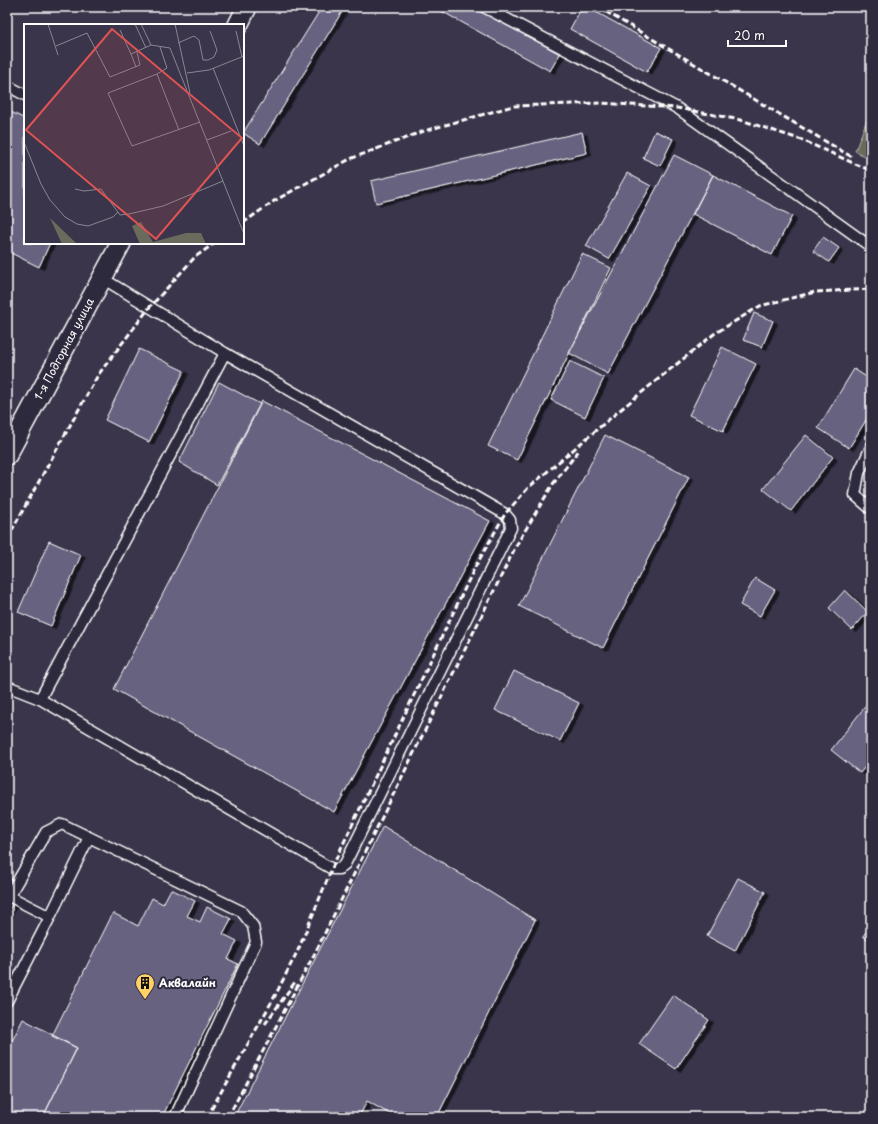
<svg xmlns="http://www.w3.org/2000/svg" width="878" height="1124" font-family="'Playpen Sans',sans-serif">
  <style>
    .green { fill: #6a6b5c; stroke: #b4b5ae }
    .building { fill: #676281; stroke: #fff; filter: url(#shadow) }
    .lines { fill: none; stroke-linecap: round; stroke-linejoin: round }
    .service-casing { stroke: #fff; stroke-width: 13 }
    .minor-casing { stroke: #fff; stroke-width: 22 }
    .service { stroke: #2f2a3d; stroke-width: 10 }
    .minor { stroke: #2f2a3d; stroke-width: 19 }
    .rail { stroke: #fff; stroke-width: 3; stroke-dasharray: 6 3; stroke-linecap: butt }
    .labels { text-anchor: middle; stroke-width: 4; stroke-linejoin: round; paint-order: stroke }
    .street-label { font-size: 11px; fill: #fff; stroke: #2f2a3d }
    .poi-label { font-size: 11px; font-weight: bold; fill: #fff; stroke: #2f2a3d; text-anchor: start }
    .inset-road { fill: none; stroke: #898693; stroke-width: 1 }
    .view { fill: #de5353; fill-opacity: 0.15; stroke: #de5353; stroke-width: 2 }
    .inset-edge { fill: none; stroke: #fff; stroke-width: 2 }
  </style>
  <defs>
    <filter id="shadow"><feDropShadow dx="4.5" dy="2.5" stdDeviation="0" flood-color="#0009"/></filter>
  </defs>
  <rect width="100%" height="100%" fill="#3a354b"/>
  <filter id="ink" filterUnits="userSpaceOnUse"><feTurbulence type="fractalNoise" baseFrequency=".025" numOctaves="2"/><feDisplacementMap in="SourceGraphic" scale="8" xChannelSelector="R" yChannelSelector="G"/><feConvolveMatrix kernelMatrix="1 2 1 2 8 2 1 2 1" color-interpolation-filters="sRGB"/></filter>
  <g filter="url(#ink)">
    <!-- green -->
    <path class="green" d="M 871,109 L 871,160 L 855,151 Z"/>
    <!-- building -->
    <path class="building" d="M 322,7 L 345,7 L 260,144 L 243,133 Z
      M 434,7 L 475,7 L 560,54 L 550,71 Z
      M 582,7 L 587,7 L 661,48 L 647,72 L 570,29 Z
      M 7,110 L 25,119 L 25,243 L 50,243 L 39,267 L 7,251 Z
      M 655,131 L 673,139 L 660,166 L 643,158 Z
      M 582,132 L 587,153 L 376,203 L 371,181 Z
      M 674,155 L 713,175 L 608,374 L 569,353 Z
      M 627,173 L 651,186 L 609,259 L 586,246 Z
      M 713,175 L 792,216 L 772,255 L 693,214 Z
      M 823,237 L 839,248 L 829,262 L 813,251 Z
      M 582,254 L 611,268 L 517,460 L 488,446 Z
      M 754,313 L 773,321 L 762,347 L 743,340 Z
      M 722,347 L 756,364 L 723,431 L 689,415 Z
      M 139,349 L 184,371 L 149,442 L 105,420 Z
      M 570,361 L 604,378 L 585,417 L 551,400 Z
      M 854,369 L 871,380 L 871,412 L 849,448 L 818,428 Z
      M 219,382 L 260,404 L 217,485 L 179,462 Z
      M 262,401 L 490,521 L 334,812 L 114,689 Z
      M 605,435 L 689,477 L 603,648 L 519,606 Z
      M 806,435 L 833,457 L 791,511 L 763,489 Z
      M 49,541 L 81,555 L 51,626 L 18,612 Z
      M 755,578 L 775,590 L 760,616 L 740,605 Z
      M 845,590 L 868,612 L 852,630 L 829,608 Z
      M 514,671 L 579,703 L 560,741 L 495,710 Z
      M 867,704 L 871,707 L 871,760 L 860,773 L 831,750 Z
      M 383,826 L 535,920 L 437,1117 L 395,1117 L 367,1101 L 359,1117 L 234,1117 Z
      M 738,878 L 765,892 L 735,951 L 707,936 Z
      M 171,889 L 195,901 L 187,916 L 200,922 L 207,907 L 231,919 L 223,934 L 237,941 L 228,959 L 238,964 L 162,1117 L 43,1117 L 77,1048 L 52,1036 L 113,913 L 138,926 L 152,898 L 163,904 Z
      M 7,900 L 13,903 L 7,915 Z
      M 871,925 L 871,942 L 863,936 Z
      M 673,995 L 709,1020 L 676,1069 L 639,1044 Z
      M 23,1019 L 77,1048 L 43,1117 L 7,1117 L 7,1051 Z"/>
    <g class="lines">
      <defs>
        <path id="service" d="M 484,7 L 677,108 L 867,244 L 871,249
          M 10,87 L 25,95
          M 102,278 L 225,353 L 505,514 L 510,520 L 511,528 L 345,864 L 339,869 L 332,869 L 40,699 L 225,353
          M 871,447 L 859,473 L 855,495 L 871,509
          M 7,686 L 40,699
          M 7,895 L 50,917 L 7,1001
          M 9,896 L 46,832 L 62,824 L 241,911 L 253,926 L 256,942 L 175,1117
          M 50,917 L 89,837"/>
        <path id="minor" d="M 238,25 L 247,7
          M 7,455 L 121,243"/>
      </defs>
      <!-- service casing -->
      <use href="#service" class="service-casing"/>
      <!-- minor casing -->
      <use href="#minor" class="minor-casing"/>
      <!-- service -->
      <use href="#service" class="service"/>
      <!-- minor -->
      <use href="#minor" class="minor"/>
      <!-- rail -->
      <path class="rail" d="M 598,7 L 852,157
        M 243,223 L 274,201 L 350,159 L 424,131 L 513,106 L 601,103 L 677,108 L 741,120 L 802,140 L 871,171
        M 7,539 L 98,375 L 149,308 L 195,257 L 215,243
        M 265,1024 L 295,982
        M 207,1117 L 276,994 L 299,948 L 335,861 L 474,569 L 505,514 L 528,488 L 620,410 L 714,334 L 760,306 L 815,292 L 871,289
        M 228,1117 L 316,951 L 517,544 L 553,484 L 580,449"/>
    </g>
  </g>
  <!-- icons -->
  <defs>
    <symbol id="building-pin" viewBox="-11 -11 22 30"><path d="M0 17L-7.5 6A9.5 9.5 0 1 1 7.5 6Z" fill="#ffd166" stroke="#2f2a3d"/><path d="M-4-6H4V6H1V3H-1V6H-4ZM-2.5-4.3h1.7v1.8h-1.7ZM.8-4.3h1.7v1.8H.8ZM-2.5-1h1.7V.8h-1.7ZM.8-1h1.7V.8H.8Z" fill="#111"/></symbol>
  </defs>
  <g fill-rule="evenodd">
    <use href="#building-pin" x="134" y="972" width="22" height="30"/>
  </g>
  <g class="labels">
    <!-- street labels -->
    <g class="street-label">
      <text transform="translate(64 349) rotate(-62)" y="4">1-я Подгорная улица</text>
    </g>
    <!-- poi labels -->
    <g class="poi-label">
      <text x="159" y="987">Аквалайн</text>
    </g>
  </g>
  <!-- overview -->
  <g transform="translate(24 24)">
    <rect width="220" height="220" fill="#3a354b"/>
    <path d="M 26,194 L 53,220 L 38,220 ZM 117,198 L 129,218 L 162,209 L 177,209 L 182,220 L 116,220 L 108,202 Z" fill="#6a6b5c"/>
    <path class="inset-road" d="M 24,0 L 34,31M 111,0 L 122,24M 117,0 L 127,21 L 146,24 L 220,210M 151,0 L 166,69M 96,6 L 107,30 L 127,21M 212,7 L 218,33M 154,19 L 170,12 L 175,16 L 179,36 L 184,36 L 190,33 L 193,26 L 186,7M 32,22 L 63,9 L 86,53 L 116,41 L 113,28M 107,30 L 112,43M 189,44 L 220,122M 163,49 L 185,46 L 220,32M 133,50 L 143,44 L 136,23M 155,106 L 133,50 L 84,69 L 108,122 L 176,98M 183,116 L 207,107M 0,118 L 17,160 L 26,176 L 41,193 L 53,200 L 64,202 L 89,193 L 94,188M 51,165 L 60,167 L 77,165 L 96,191 L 105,190 L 139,182 L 199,157"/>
    <path class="view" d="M 88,5 L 218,114 L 132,215 L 2,106 Z"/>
    <rect width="220" height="220" class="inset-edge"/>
  </g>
  <!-- margin -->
  <rect width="878" height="1124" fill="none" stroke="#2f2a3d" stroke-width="24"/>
  <rect x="12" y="12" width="854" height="1100" fill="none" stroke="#fff" stroke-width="1.5" filter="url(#ink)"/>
  <!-- scale -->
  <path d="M728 40v6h58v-6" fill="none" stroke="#ffffff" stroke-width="2"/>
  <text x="734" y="40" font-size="12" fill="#ffffff" stroke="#2f2a3d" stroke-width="3" paint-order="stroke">20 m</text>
</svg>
